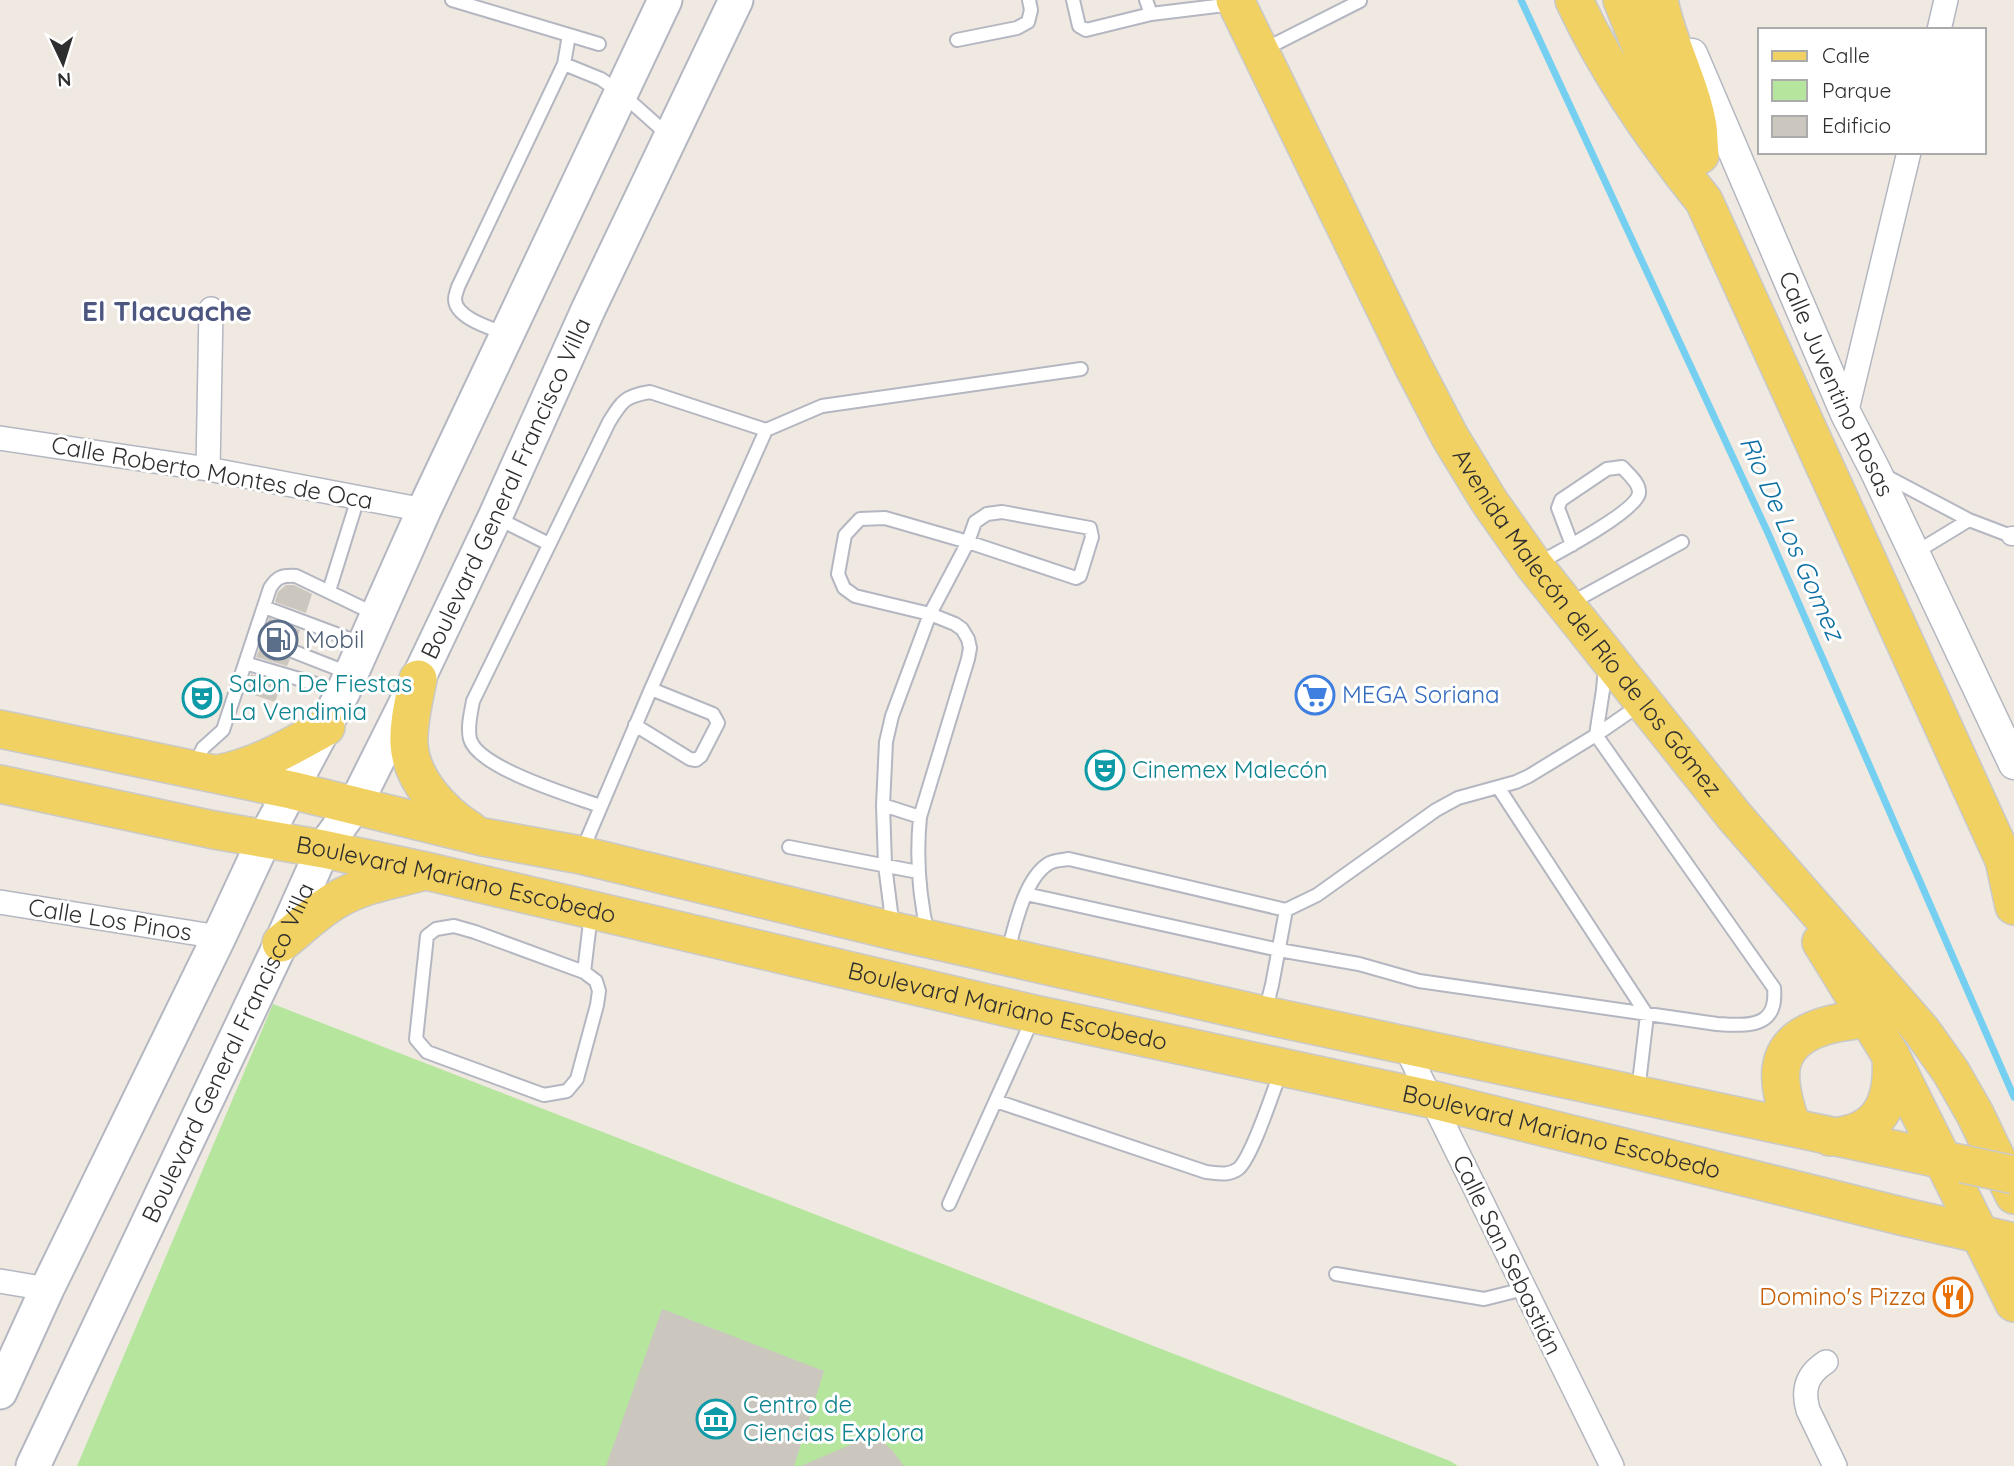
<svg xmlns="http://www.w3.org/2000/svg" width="2014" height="1466" font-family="Quicksand,sans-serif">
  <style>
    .green { fill: #b6e59e }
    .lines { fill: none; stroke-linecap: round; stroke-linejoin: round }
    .stream { stroke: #75cff0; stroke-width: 7 }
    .building { fill: #cbc7bf }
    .service-casing { stroke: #b4b7c1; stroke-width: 16 }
    .pedestrian-casing { stroke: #b4b7c1; stroke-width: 21 }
    .minor-casing { stroke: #b4b7c1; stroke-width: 26 }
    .tertiary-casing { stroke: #b4b7c1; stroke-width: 33 }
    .secondary-casing { stroke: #b4b7c1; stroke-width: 37 }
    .primary-casing { stroke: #c9c9c9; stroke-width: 40 }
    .service { stroke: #fff; stroke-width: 12 }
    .pedestrian { stroke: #fff; stroke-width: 18 }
    .minor { stroke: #fff; stroke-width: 23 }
    .tertiary { stroke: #fff; stroke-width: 30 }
    .secondary { stroke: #fff; stroke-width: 33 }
    .primary { stroke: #f2d163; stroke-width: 37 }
    .primary-bridge-casing { stroke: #c9c9c9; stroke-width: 40; stroke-linecap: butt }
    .primary-bridge { stroke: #f2d163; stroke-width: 37 }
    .labels { text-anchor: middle; stroke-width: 6; stroke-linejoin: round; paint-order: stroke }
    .street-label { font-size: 24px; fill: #2e2e2e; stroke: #fff }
    .service-label { font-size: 24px; fill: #4e5e75; stroke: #fff; text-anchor: start }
    .culture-label { font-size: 24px; fill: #0d838f; stroke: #fff; text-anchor: start }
    .shop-label { font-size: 24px; fill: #366cbe; stroke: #fff; text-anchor: start }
    .food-label { font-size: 24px; fill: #c56008; stroke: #fff; text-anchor: end }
    .water-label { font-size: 26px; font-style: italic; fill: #0d6fa3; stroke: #fff }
    .quarter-label { font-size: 28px; font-weight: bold; fill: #4d5680; stroke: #fff }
  </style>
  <rect width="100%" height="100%" fill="#efe9e1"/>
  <!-- green -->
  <path class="green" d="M 273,1004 L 1450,1461 L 1458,1466 L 77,1466 Z"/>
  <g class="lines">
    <!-- stream -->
    <path class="stream" d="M 1521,0 L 1768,533 L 2014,1097"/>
  </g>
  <!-- building -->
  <path class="building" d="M 286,585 L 294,585 L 312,594 L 306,613 L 275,602 L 278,592 Z
    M 269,618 L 300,630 L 295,643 L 265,631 Z
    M 260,648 L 290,659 L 287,666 L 256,657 Z
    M 251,674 L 282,683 L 275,702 L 245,692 Z
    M 662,1309 L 824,1371 L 794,1466 L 606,1466 Z
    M 875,1434 L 892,1450 L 904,1466 L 801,1466 Z"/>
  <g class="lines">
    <defs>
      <path id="service" d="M 452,0 L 569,35 L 564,64 L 458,287 C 457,291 455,295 455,299 C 455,318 491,328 506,334
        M 1073,0 L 1079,26 L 1086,30 L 1151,14 L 1233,4
        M 1146,0 L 1151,14
        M 569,35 L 599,44
        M 957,40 L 1017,28 L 1028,22 L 1031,10 L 1029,0
        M 1263,50 L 1360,1
        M 564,64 L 601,79 L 622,94 L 668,135
        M 1884,475 L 1969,520 L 2011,536
        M 495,517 L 549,544
        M 1913,554 L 1969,520
        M 1537,564 C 1555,554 1637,511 1639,493 C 1640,483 1628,474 1622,467 L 1607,469 L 1561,500 L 1558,508 L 1572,545
        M 329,591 L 358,498
        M 1569,604 L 1682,542
        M 264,607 L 363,644
        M 254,636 L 351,674
        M 245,663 L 343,692
        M 635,725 L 690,759 L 696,760 L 701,756 L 718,723 L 713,714 L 651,689
        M 194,766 L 203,748 L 223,730 L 270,588 C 277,577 282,575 296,576 L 377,615
        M 1498,787 L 1647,1015 L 1638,1092
        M 883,805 L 920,817
        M 600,806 C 572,796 478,768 470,739 C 467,727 471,713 473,701 L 609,422 C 622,401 625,396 650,392 L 766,430
        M 789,847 L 918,872
        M 582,851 L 651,689 L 766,430 L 822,406 L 1081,369
        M 1026,894 L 1279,950 L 1359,964 L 1419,981 L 1717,1024 C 1748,1026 1778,1028 1774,988 L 1596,735 L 1603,690 L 1605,667
        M 893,928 L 885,865 L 883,805 L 886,742 L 892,716 L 930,614 L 968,542 L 975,522 L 987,514 L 1002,512 L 1090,528 L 1092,537 L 1080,576 L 1076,578 L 968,542 L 885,518 L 860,519 L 845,535 L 838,574 L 844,588 L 855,596 L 930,614 L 955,624 L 962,629 L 968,639 L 970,648 L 968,659 L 920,817 C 916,857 919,896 928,935
        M 1007,955 C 1014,929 1024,879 1048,864 C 1053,860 1063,860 1069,859 L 1286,910
        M 584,972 L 475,932 L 454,926 L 436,929 L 427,936 L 416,1039 L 427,1052 L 544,1095 L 567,1091 L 577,1079 L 597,1005 L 599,991 L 596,981 L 584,972 L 591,914
        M 1265,1012 L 1272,985 L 1286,910 L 1317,895 L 1436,810 L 1458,798 L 1516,782 L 1529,776 L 1596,735 L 1641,704
        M 996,1101 L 1206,1172 C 1217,1173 1228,1176 1238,1169 C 1252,1158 1273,1091 1281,1071
        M 949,1204 L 1033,1018
        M 1336,1274 L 1484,1299 L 1524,1289"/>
      <path id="pedestrian" d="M 2011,536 L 2014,536"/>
      <path id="minor" d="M 1939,30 L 1946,0
        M 1846,414 L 1909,152
        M 0,438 L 208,469 L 424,510
        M 208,469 L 211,309
        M 0,902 L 219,937
        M 1404,1044 L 1612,1466
        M 0,1281 L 47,1289
        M 1826,1362 C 1807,1374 1802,1389 1808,1410 L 1835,1466"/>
      <g id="tertiary">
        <path id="s1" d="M 1692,54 L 1846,414 L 1875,470 L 2014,764"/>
      </g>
      <g id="secondary">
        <path d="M 0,1392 L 47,1289 L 219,937 L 265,838 L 343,692 L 424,510 L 665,0"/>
        <path id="s2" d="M 33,1466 L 281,943 L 323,849 L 355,805 L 418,679 L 495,517 L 588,310 L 736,0"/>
      </g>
      <g id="primary">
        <path id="s3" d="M 1235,0 L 1412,364 L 1450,437 L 1489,501 L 1534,565 L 1735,817 L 1922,1031 L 1951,1072 L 1975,1114 L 2014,1195"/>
        <path d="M 1574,0 C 1608,73 1654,139 1704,201 L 2004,860 L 2014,906"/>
        <path d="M 1622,0 L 1681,146"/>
        <path d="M 1659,0 C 1667,43 1691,84 1698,127 C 1699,136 1699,146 1700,155"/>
        <path d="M 418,679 C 414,700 408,722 409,744 C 411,779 441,812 470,830"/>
        <path d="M 0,729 L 291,790 L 483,837 L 581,855 L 894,931 L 1264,1015 L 1963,1164"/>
        <path d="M 218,774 C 258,766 290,747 326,727"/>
        <path id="s4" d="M 0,784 L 214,830 L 323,849 L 426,871 L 1034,1014 L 1430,1099 L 1905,1217 L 2014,1242"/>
        <path d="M 1821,942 L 1891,1056 L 2014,1303"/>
        <path d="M 281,943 C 300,928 317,911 338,899 C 362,885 391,880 418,873"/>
        <path d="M 1792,1127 C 1786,1108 1779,1088 1781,1069 C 1786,1029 1837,1021 1869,1019"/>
        <path d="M 1830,1137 C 1880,1134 1894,1103 1891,1057"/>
      </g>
    </defs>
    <!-- service casing -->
    <use href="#service" class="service-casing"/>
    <!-- pedestrian casing -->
    <use href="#pedestrian" class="pedestrian-casing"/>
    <!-- minor casing -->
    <use href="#minor" class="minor-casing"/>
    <!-- tertiary casing -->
    <use href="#tertiary" class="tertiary-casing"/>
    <!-- secondary casing -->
    <use href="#secondary" class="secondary-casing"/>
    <!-- primary casing -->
    <use href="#primary" class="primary-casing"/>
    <!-- service -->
    <use href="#service" class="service"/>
    <!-- pedestrian -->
    <use href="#pedestrian" class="pedestrian"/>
    <!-- minor -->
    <use href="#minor" class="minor"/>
    <!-- tertiary -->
    <use href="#tertiary" class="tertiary"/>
    <!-- secondary -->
    <use href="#secondary" class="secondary"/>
    <!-- primary -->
    <use href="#primary" class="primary"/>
    <defs>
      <path id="primary-bridge" d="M 1963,1164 L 2014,1175"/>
    </defs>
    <!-- primary-bridge casing -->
    <use href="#primary-bridge" class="primary-bridge-casing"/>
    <!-- primary-bridge -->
    <use href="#primary-bridge" class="primary-bridge"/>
  </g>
  <!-- icons -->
  <defs>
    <symbol id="fuel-ring" viewBox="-11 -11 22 22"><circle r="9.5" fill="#fff" stroke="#5c6f8a" stroke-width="1.5"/><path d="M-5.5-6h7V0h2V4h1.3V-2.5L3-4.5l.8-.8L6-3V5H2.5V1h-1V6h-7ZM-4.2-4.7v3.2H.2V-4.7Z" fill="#5c6f8a"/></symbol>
    <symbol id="supermarket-ring" viewBox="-11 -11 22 22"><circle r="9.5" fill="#fff" stroke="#3f7fe0" stroke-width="1.5"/><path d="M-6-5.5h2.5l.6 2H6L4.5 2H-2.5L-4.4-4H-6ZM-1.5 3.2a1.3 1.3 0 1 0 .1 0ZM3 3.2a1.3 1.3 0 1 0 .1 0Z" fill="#3f7fe0"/></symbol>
    <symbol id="theatre-ring" viewBox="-11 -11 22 22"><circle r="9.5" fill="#fff" stroke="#0f9aa8" stroke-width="1.5"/><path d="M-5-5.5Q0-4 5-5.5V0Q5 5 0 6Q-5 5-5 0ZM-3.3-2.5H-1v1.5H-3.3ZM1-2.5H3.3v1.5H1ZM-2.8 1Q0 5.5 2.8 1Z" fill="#0f9aa8"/></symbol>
    <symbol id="restaurant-ring" viewBox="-11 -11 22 22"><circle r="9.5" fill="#fff" stroke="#e8710a" stroke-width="1.5"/><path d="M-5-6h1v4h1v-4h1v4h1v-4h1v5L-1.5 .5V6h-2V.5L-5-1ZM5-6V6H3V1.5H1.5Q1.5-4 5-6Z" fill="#e8710a"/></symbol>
    <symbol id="museum-ring" viewBox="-11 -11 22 22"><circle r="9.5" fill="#fff" stroke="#0f9aa8" stroke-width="1.5"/><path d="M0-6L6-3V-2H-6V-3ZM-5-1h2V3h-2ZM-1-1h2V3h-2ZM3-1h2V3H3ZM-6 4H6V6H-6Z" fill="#0f9aa8"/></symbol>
  </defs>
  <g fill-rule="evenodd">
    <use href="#fuel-ring" x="256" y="618" width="44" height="44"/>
    <use href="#supermarket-ring" x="1293" y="673" width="44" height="44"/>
    <use href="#theatre-ring" x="180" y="676" width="44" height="44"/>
    <use href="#theatre-ring" x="1083" y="748" width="44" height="44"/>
    <use href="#restaurant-ring" x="1931" y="1275" width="44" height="44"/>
    <use href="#museum-ring" x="694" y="1397" width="44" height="44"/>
  </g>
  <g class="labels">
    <!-- street labels -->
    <g class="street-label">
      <text dy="8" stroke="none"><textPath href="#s1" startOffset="360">Calle Juventino Rosas</textPath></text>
      <text transform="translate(212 473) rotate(10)" y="8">Calle Roberto Montes de Oca</text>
      <text dy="8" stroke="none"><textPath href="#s2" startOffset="1087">Boulevard General Francisco Villa</textPath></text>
      <text dy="8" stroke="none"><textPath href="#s3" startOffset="718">Avenida Malecón del Río de los Gómez</textPath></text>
      <text dy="8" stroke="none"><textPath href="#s4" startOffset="466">Boulevard Mariano Escobedo</textPath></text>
      <text transform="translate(110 920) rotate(9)" y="8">Calle Los Pinos</text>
      <text dy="8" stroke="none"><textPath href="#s4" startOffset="1032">Boulevard Mariano Escobedo</textPath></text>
      <text dy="8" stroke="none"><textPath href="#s2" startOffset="457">Boulevard General Francisco Villa</textPath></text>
      <text dy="8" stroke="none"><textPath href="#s4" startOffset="1600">Boulevard Mariano Escobedo</textPath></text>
      <text transform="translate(1507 1255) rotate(64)" y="8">Calle San Sebastián</text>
    </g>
    <!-- service labels -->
    <g class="service-label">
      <text x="305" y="648">Mobil</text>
    </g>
    <!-- culture labels -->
    <g class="culture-label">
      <text x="229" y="692">Salon De Fiestas<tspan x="229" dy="28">La Vendimia</tspan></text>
      <text x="1132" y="778">Cinemex Malecón</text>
      <text x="743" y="1413">Centro de<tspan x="743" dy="28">Ciencias Explora</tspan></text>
    </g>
    <!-- shop labels -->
    <g class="shop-label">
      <text x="1342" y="703">MEGA Soriana</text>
    </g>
    <!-- food labels -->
    <g class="food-label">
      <text x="1926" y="1305">Domino's Pizza</text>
    </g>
    <!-- water labels -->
    <g class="water-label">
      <text transform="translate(1792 538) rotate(66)" y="9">Rio De Los Gomez</text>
    </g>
    <!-- quarter labels -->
    <g class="quarter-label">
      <text x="167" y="321">El Tlacuache</text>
    </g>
  </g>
  <!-- legend -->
  <rect x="1758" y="28" width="228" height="126" fill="#ffffff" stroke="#ababab" stroke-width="2"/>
  <rect x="1772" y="51" width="35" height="10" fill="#f2d163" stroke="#ababab" stroke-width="2"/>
  <text x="1822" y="63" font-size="21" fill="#2e2e2e">Calle</text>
  <rect x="1772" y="80" width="35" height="21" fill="#b6e59e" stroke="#ababab" stroke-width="2"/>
  <text x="1822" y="98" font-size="21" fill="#2e2e2e">Parque</text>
  <rect x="1772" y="116" width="35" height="21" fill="#cbc7bf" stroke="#ababab" stroke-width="2"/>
  <text x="1822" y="133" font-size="21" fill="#2e2e2e">Edificio</text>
  <!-- north arrow -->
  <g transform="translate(63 63) rotate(176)" stroke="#ffffff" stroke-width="5" paint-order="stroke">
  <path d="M0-5L12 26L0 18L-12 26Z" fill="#2e2e2e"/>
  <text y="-10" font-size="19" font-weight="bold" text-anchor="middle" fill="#2e2e2e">N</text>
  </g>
</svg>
